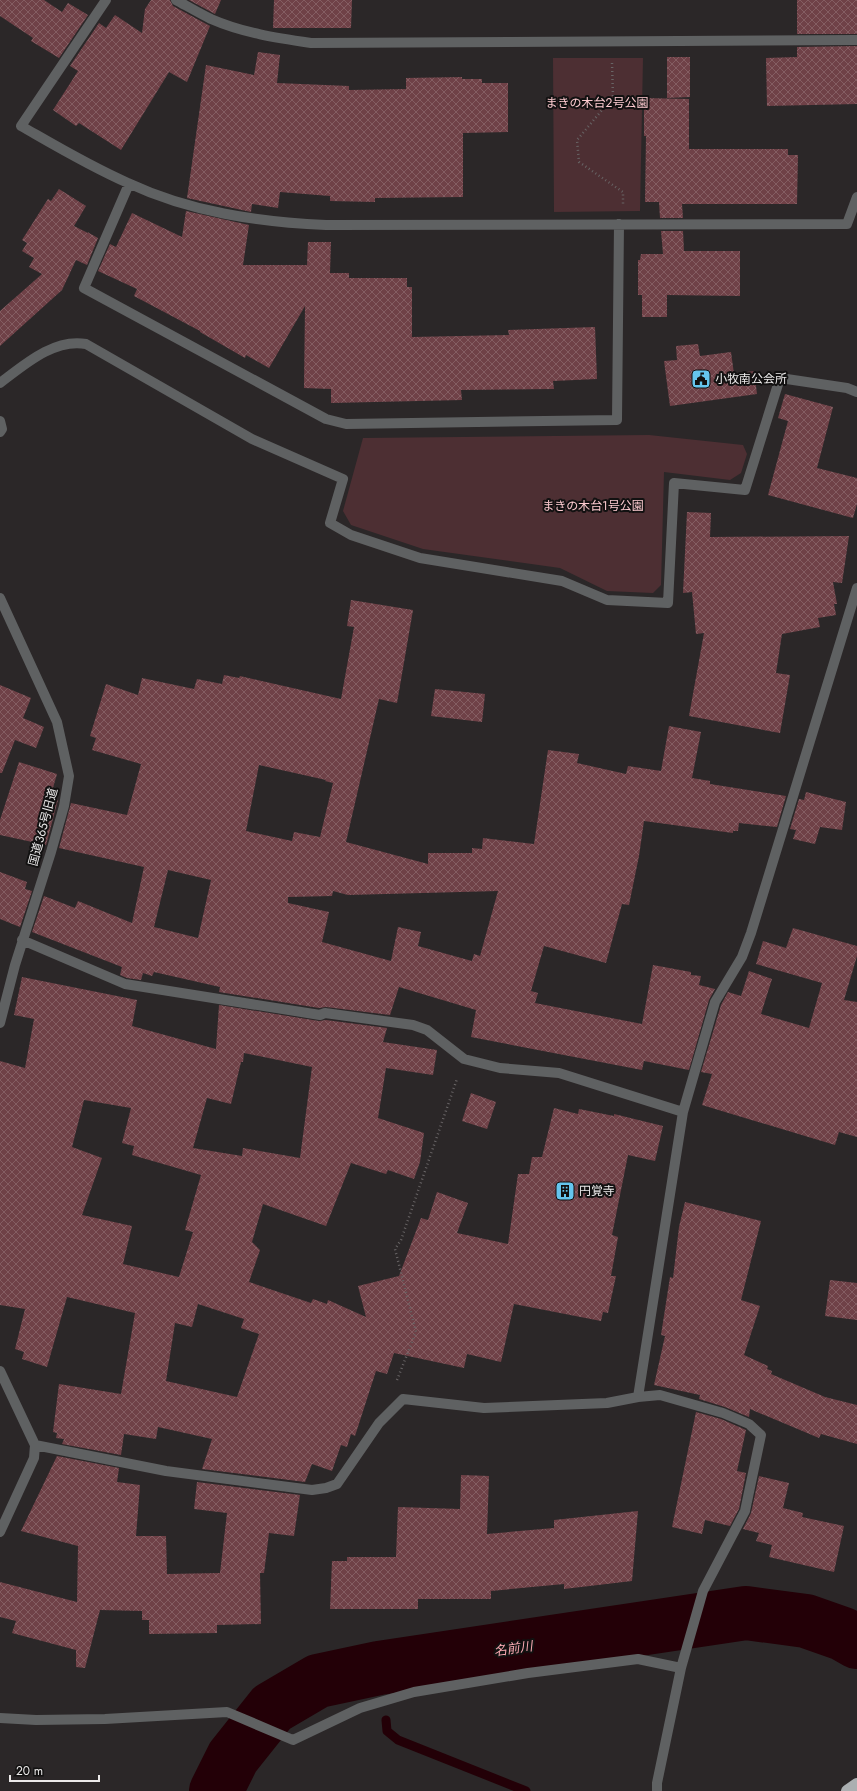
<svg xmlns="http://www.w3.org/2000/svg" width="857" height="1791" font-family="Jost,'Noto Sans JP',sans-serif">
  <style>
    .green { fill: #4d2f33 }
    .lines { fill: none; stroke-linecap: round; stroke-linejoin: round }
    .stream { stroke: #230007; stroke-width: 9 }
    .river { stroke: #230007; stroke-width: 54 }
    .building { fill: url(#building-cross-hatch); fill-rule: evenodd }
    .path { stroke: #686465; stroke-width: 2.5; stroke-dasharray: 1 3; stroke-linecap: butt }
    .minor { stroke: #5f6162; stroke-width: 10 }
    .highway { stroke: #abafb1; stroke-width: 12 }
    .labels { text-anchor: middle; stroke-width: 4; stroke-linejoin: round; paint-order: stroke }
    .park-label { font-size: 12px; fill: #fdcbd0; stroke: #121111 }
    .poi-label { font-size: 12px; fill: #eceaea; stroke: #121111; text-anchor: start }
    .street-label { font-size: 12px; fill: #eceaea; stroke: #121111 }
    .water-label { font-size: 13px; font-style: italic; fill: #f8a8b1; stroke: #121111 }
  </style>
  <defs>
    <pattern id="building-cross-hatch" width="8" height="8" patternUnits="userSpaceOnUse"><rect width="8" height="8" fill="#6f4147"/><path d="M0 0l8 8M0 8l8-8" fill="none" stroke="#845d62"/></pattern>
  </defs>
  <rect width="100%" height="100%" fill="#2b2728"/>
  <!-- green -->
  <path class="green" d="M 553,58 L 643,58 L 640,211 L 554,212 Z
    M 649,435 L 743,445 L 747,454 L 741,473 L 730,480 L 664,472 L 661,585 L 653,593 L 607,591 L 560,568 L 423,549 L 351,525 L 343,511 L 363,438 Z"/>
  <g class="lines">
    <!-- stream -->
    <path class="stream" d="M 379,1668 L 382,1686
      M 386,1720 L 387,1731 L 398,1740 L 526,1791"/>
    <!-- river -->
    <path class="river" d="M 216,1791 L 233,1757 L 272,1708 L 318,1681 L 379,1668 L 746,1613 L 806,1621 L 843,1634 L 857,1642"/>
  </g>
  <!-- building -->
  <path class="building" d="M 0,0 L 44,0 L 62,12 L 68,3 L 88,15 L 59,58 L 31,41 L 33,38 L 0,16 Z
    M 151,0 L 170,0 L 173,6 L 210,26 L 187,82 L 169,72 L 121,150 L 79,123 L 76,126 L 53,110 L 78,71 L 70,66 L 99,23 L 106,28 L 115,15 L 142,33 L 145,9 Z
    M 189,0 L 221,0 L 215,14 Z
    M 274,0 L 352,0 L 351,28 L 273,28 Z
    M 797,0 L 857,0 L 857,34 L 797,34 Z
    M 857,46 L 857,104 L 767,106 L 766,58 L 797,57 L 797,47 Z
    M 258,52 L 280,55 L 277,83 L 349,86 L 349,90 L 406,89 L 406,78 L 462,77 L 462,79 L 482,79 L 482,83 L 508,83 L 508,132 L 463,133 L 463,197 L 375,198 L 375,202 L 330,201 L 330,196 L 280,192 L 278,208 L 252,204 L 251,212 L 187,198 L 206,65 L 254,75 Z
    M 667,57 L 690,57 L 690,97 L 667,98 Z
    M 644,98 L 689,99 L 689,149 L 788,149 L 788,155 L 798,155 L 797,204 L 682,204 L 683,218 L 660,218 L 659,202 L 645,202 L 646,136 L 644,136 Z
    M 59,189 L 86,206 L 74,226 L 88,233 L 89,232 L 89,233 L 98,238 L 87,265 L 76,260 L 62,290 L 0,346 L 0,311 L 42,274 L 29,267 L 34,258 L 22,251 L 27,243 L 22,240 L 48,199 L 51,201 Z
    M 186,211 L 249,225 L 243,265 L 307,265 L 308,242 L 331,242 L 330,273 L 349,273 L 349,278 L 407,278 L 407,287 L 412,287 L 412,337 L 509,335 L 508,330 L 595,327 L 597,379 L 553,381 L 554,389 L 461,390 L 462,400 L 331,403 L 331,389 L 304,388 L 305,306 L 269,368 L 246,355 L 245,358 L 200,332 L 200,331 L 134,296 L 137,289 L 98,271 L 110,244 L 116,247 L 132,213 L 182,237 Z
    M 661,231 L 683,231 L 684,251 L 740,251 L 740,296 L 667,295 L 667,317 L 642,317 L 642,295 L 638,295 L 638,260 L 640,260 L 641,254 L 663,254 Z
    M 698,344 L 700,356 L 731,352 L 734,374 L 754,371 L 757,394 L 670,406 L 664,361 L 677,360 L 676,346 Z
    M 785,394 L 833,407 L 817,468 L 857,478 L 857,504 L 853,518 L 768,495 L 788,421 L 778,418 Z
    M 687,512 L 711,513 L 710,537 L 849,536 L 842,583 L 833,582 L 837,604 L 834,604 L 836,615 L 818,618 L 820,627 L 782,634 L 776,673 L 790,675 L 780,733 L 689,716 L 704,633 L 696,634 L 692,592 L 683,593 Z
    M 351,600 L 413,610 L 397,703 L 379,699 L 346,842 L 428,864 L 428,853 L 472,853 L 472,848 L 482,849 L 483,838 L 534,844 L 548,750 L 579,754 L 577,763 L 626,774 L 628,766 L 661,771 L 669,726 L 701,732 L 692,778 L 710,781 L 710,784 L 786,796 L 777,827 L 739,823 L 738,831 L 733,831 L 733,833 L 644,821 L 639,856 L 629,905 L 622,904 L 606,963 L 544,946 L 531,991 L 538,993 L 535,1003 L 642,1024 L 653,965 L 691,972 L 691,975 L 701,976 L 699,985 L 715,989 L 709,1000 L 689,1070 L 644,1061 L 642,1070 L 471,1037 L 476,1010 L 399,987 L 390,1015 L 326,1007 L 319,1008 L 219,992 L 220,987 L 154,972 L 152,976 L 143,973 L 141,980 L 127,978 L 120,975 L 122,967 L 32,932 L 44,896 L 75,908 L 78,901 L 132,923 L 144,867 L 59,848 L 71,803 L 127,815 L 141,764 L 92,750 L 96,738 L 90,736 L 106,684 L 138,695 L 142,678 L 194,689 L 197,679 L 222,684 L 224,675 L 239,678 L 240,676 L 341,699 L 354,627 L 347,626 ZM 259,765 L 326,780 L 325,781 L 333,783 L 320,837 L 294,832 L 292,841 L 246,831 ZM 168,870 L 211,880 L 198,938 L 154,927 ZM 333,891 L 348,895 L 498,891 L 480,956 L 474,954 L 472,961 L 418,946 L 421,932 L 398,927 L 391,961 L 322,942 L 329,912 L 288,903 L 288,897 L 332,896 Z
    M 0,685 L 31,698 L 23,718 L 44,727 L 36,748 L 15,740 L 2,773 L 0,773 Z
    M 435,689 L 485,694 L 482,722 L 431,716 Z
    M 19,762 L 57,774 L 50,798 L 58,800 L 46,845 L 0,835 L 0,820 Z
    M 806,792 L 846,802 L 842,830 L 820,827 L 815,844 L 793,839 L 796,830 L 790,829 L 799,799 L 804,800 Z
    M 0,872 L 27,882 L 25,889 L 32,891 L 20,927 L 0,919 Z
    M 793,928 L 857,946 L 857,956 L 844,1000 L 857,1002 L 857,1137 L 839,1132 L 835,1145 L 702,1105 L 712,1074 L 701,1072 L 721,1005 L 728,992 L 741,996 L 749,971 L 772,979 L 761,1014 L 809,1028 L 822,983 L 756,964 L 763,941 L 786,948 Z
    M 22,977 L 137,1000 L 132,1026 L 216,1049 L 219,1005 L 319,1021 L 326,1020 L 387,1028 L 383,1042 L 437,1050 L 433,1075 L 386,1068 L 378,1118 L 424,1133 L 420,1162 L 414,1179 L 388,1170 L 386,1174 L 351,1163 L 326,1226 L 263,1204 L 252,1242 L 260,1250 L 249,1282 L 311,1303 L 313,1299 L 327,1304 L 328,1300 L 366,1317 L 358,1286 L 399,1276 L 421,1218 L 428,1220 L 437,1192 L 468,1203 L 457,1233 L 508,1244 L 518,1174 L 529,1174 L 532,1157 L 542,1157 L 554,1108 L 578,1114 L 579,1109 L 614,1116 L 614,1114 L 663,1126 L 655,1161 L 628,1155 L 612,1235 L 618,1237 L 611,1276 L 616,1276 L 608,1313 L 603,1312 L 601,1321 L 514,1304 L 501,1362 L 467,1354 L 464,1368 L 394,1353 L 387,1374 L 376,1371 L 355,1436 L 351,1434 L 347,1447 L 341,1445 L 332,1471 L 312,1464 L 305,1482 L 202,1469 L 212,1439 L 158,1427 L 156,1439 L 124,1434 L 121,1455 L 62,1444 L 64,1439 L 56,1438 L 57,1433 L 53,1432 L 59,1384 L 121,1394 L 135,1313 L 67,1297 L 47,1367 L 22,1359 L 24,1352 L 15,1349 L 25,1309 L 0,1305 L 0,1061 L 25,1068 L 34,1019 L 14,1015 ZM 244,1053 L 312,1067 L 300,1158 L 243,1148 L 242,1156 L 193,1148 L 207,1098 L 231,1104 L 241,1062 L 243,1062 ZM 84,1100 L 131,1108 L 122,1143 L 134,1146 L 132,1155 L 201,1175 L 185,1230 L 193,1232 L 179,1277 L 123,1264 L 132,1226 L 82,1215 L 102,1158 L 72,1147 ZM 198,1304 L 244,1319 L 241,1328 L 259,1334 L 237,1397 L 166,1381 L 175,1323 L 192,1327 Z
    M 471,1093 L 496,1102 L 487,1129 L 462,1121 Z
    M 685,1202 L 761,1221 L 741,1300 L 760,1306 L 744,1355 L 768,1366 L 767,1369 L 772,1371 L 771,1374 L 825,1397 L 857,1405 L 857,1444 L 821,1434 L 819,1438 L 750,1409 L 749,1417 L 725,1407 L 699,1399 L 700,1395 L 654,1385 L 665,1336 L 661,1335 L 670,1277 L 673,1278 L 679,1227 Z
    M 830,1280 L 857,1283 L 857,1320 L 825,1316 Z
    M 696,1412 L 721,1419 L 746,1430 L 737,1471 L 746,1473 L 739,1509 L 730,1526 L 705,1520 L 702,1534 L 672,1527 Z
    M 57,1456 L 119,1468 L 117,1482 L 140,1485 L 136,1536 L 166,1536 L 167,1574 L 220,1573 L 227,1513 L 194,1509 L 197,1482 L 300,1495 L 294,1536 L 269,1533 L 264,1573 L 260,1573 L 261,1624 L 217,1625 L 217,1633 L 149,1634 L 149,1620 L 142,1620 L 142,1611 L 100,1610 L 85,1668 L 76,1667 L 76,1650 L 12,1633 L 16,1621 L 0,1617 L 0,1582 L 77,1602 L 78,1546 L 21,1531 Z
    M 461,1475 L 489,1476 L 487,1534 L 554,1528 L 554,1520 L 638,1511 L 632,1581 L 564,1589 L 564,1584 L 491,1591 L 491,1599 L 418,1599 L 418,1609 L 330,1609 L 332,1561 L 347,1561 L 347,1557 L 396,1557 L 398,1507 L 460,1509 Z
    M 759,1476 L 789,1483 L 783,1508 L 803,1513 L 802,1517 L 844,1526 L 834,1572 L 769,1557 L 772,1545 L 756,1541 L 759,1533 L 743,1529 L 751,1513 Z"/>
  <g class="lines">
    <!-- path -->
    <path class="path" d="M 612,63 L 613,97 L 577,140 L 579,162 L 623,192 L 623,204
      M 397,1380 L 416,1332 L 395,1249 L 401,1240 L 457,1079"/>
    <!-- minor -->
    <path class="minor" d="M 106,0 L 21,126 C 56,146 91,167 128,183 C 190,212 258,222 326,225 L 847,224 L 857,197
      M 176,0 C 187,6 199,13 211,19 C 243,33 277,38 311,43 L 857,40
      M 129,184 L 84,288 L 326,419 L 346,424 L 617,420 L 619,224
      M 0,383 C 24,365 54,338 86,344 L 252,439 L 343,479 L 330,523 L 351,535 L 420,558 L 562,581 L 607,600 L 668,603 L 674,483 L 745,490 L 780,378 L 847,388 L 857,392
      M 0,421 L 2,429 L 0,432
      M 0,598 L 57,722 L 69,776 L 64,806 L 51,852 L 15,965 L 0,1023
      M 22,940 L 125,984 L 320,1015 L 325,1013 L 413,1025 L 427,1030 L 464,1059 L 500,1068 L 559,1073 L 683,1112
      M 0,1371 L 35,1445 L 34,1458 L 0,1532
      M 35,1445 L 166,1471 L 312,1490 L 326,1488 L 337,1484 L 379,1423 L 403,1399 L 484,1408 L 607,1403 L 638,1397
      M 0,1718 L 36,1720 L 105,1719 L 227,1712 L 293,1740 L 360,1708 L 414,1692 L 528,1673 L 638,1659 L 681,1668
      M 657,1791 L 657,1783 L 681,1668 L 703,1591 L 745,1511 L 761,1435 L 749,1424 L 723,1413 L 660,1395 L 638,1397 L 683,1112 L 715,1002 L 742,957 L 751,933 L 857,588"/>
    <!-- highway -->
    <path class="highway" d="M 847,1791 L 857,1784"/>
  </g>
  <!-- icons -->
  <defs>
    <symbol id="civic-square" viewBox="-11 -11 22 22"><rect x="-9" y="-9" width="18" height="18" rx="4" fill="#65c5ee" stroke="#121111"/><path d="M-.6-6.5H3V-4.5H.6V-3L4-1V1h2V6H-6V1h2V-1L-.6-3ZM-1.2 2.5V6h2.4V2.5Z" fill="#111"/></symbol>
    <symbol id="building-square" viewBox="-11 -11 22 22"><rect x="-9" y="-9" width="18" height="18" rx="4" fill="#65c5ee" stroke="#121111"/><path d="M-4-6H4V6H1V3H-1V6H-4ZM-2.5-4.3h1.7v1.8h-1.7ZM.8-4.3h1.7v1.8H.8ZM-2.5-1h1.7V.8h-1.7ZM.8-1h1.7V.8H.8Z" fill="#111"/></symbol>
  </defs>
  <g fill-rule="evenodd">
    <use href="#civic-square" x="690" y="368" width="22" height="22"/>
    <use href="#building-square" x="554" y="1180" width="22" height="22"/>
  </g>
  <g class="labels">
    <!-- park labels -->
    <g class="park-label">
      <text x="597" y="107">まきの木台2号公園</text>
      <text x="593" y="510">まきの木台1号公園</text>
    </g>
    <!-- poi labels -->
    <g class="poi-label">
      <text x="715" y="383">小牧南公会所</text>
      <text x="579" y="1195">円覚寺</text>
    </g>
    <!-- street labels -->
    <g class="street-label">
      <text transform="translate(43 827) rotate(-75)" y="4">国道365号旧道</text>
    </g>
    <!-- water labels -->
    <g class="water-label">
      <text transform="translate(513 1648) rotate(-8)" y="5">名前川</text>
    </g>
  </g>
  <!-- scale -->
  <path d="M10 1775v6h89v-6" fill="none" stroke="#eceaea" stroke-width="2"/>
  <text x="16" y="1775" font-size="12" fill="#eceaea" stroke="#121111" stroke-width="3" paint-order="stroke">20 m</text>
</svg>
